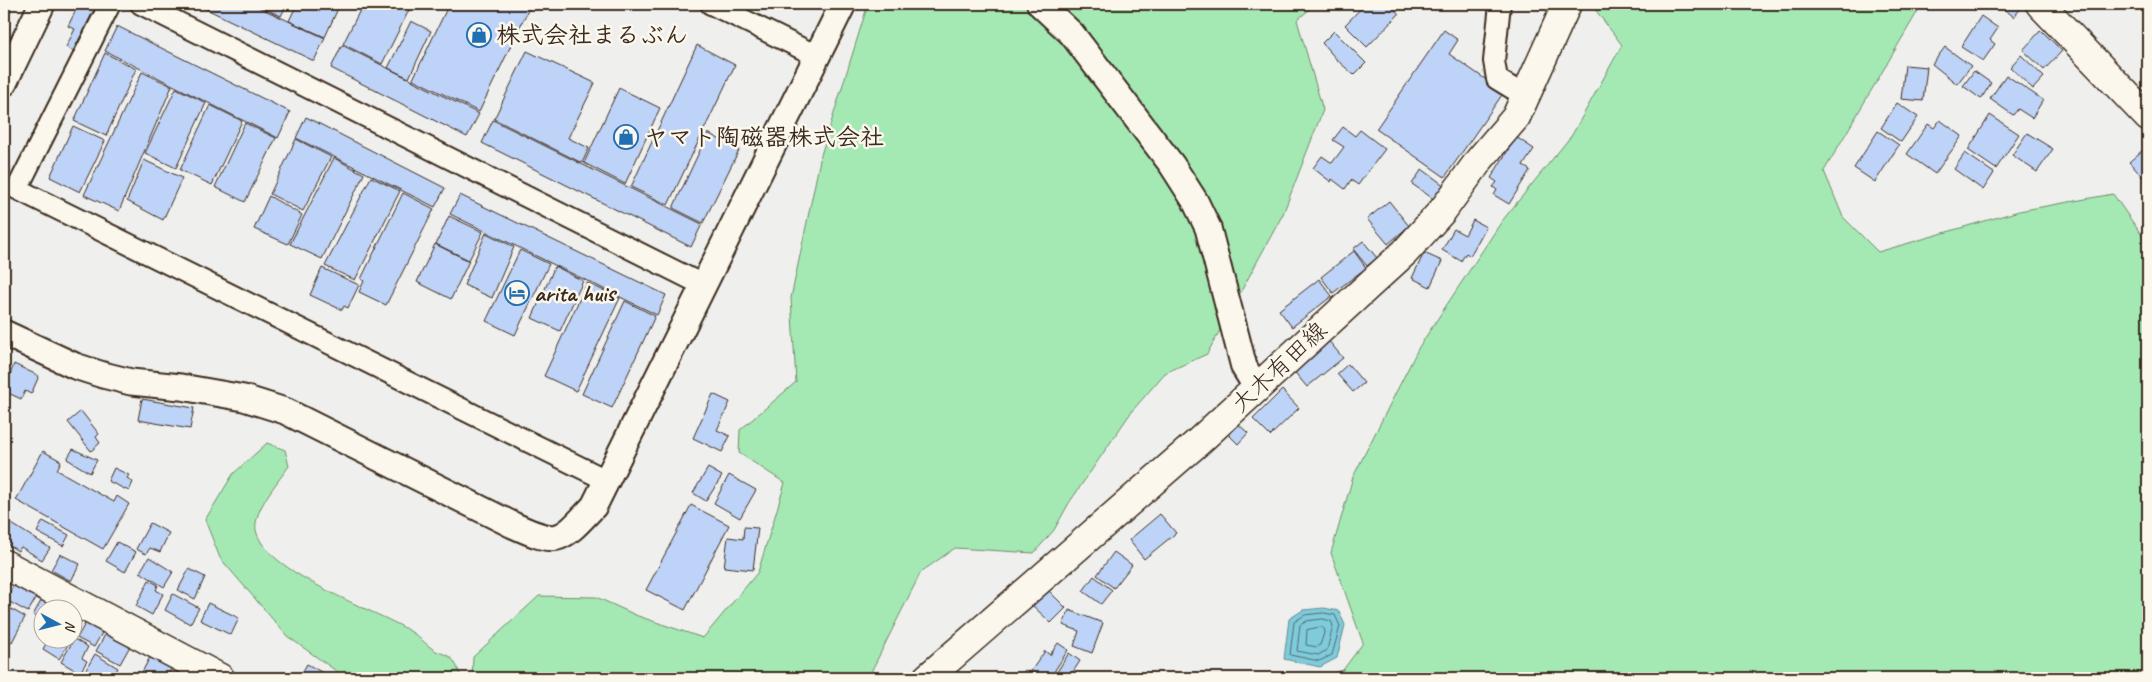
<svg xmlns="http://www.w3.org/2000/svg" width="2152" height="682" font-family="Caveat,'Klee One',sans-serif">
  <style>
    .green { fill: #a4e9b4; stroke: #708a69 }
    .water { fill: #7ecbdc; stroke: #638b90 }
    .lines { fill: none; stroke-linecap: round; stroke-linejoin: round }
    .shore { stroke: #566a6a; stroke-width: 1 }
    .building { fill: #bed3f8; stroke: #3b2a1e }
    .minor-casing { stroke: #3b2a1e; stroke-width: 24 }
    .tertiary-casing { stroke: #3b2a1e; stroke-width: 29 }
    .secondary-casing { stroke: #3b2a1e; stroke-width: 31 }
    .minor { stroke: #fbf7ec; stroke-width: 20 }
    .tertiary { stroke: #fbf7ec; stroke-width: 25 }
    .secondary { stroke: #fbf7ec; stroke-width: 28 }
    .labels { text-anchor: middle; stroke-width: 5; stroke-linejoin: round; paint-order: stroke }
    .poi-label { font-size: 24px; font-weight: bold; fill: #3b2a1e; stroke: #fbf7ec; text-anchor: start }
    .street-label { font-size: 24px; fill: #3b2a1e; stroke: #fbf7ec }
  </style>
  <rect width="100%" height="100%" fill="#eff0ee"/>
  <filter id="ink" filterUnits="userSpaceOnUse"><feTurbulence type="fractalNoise" baseFrequency=".02" numOctaves="2"/><feDisplacementMap in="SourceGraphic" scale="10" xChannelSelector="R" yChannelSelector="G"/><feConvolveMatrix kernelMatrix="1 2 1 2 8 2 1 2 1" color-interpolation-filters="sRGB"/></filter>
  <g filter="url(#ink)">
    <!-- green -->
    <path class="green" d="M 868,4 L 1316,4 L 1297,20 L 1323,110 L 1283,214 L 1207,354 L 1165,373 L 1132,411 L 1069,503 L 1054,530 L 1034,553 L 955,548 L 921,572 L 868,678 L 472,678 L 473,657 L 539,596 L 596,597 L 638,616 L 703,638 L 758,572 L 785,483 L 739,453 L 740,430 L 796,382 L 791,298 L 821,155 Z
      M 1591,4 L 1922,4 L 1824,171 L 1843,217 L 1878,252 L 2019,211 L 2113,194 L 2148,244 L 2148,678 L 1317,678 L 1343,670 L 1363,643 L 1331,553 L 1353,477 L 1419,347 L 1502,221 L 1572,135 L 1622,45 Z
      M 267,443 L 285,450 L 289,466 C 278,482 253,510 256,530 C 265,573 374,609 410,631 C 419,636 425,644 434,650 C 439,653 447,654 451,658 C 456,662 459,673 462,678 L 346,678 L 287,636 L 220,558 L 205,520 L 233,474 Z"/>
    <!-- water -->
    <path class="water" d="M 1324,608 L 1339,611 L 1345,625 L 1337,658 L 1320,667 L 1284,659 L 1289,619 L 1303,610 Z"/>
    <g class="lines">
      <!-- shore -->
      <path class="shore" d="M 1324,613 L 1335,615 L 1340,626 L 1332,655 L 1319,661 L 1290,655 L 1294,622 L 1305,615 Z
        M 1323,619 L 1331,621 L 1333,626 L 1327,650 L 1318,655 L 1297,651 L 1300,625 L 1307,621 Z
        M 1322,627 L 1325,630 L 1320,645 L 1317,647 L 1306,645 L 1307,630 Z"/>
    </g>
    <!-- building -->
    <path class="building" d="M 79,4 L 97,4 L 73,51 L 66,47 L 75,29 L 68,26 Z
      M 196,4 L 252,4 L 325,38 L 314,61 Z
      M 255,4 L 287,4 L 281,16 Z
      M 297,4 L 340,4 L 325,37 L 289,21 Z
      M 363,4 L 412,4 L 382,64 L 343,44 Z
      M 449,4 L 531,4 L 479,112 L 413,79 Z
      M 1365,4 L 1388,4 L 1399,14 L 1367,47 L 1345,25 Z
      M 1998,4 L 2024,4 L 2014,17 Z
      M 4,7 L 11,10 L 4,27 Z
      M 1981,16 L 1998,28 L 1990,40 L 1995,44 L 1983,61 L 1961,47 Z
      M 411,21 L 431,31 L 409,78 L 388,68 Z
      M 117,26 L 290,112 L 278,138 L 105,51 Z
      M 1444,30 L 1458,40 L 1449,54 L 1504,92 L 1445,177 L 1376,129 Z
      M 2041,30 L 2062,51 L 2044,70 L 2023,50 Z
      M 1334,31 L 1366,63 L 1354,75 L 1338,61 L 1322,43 Z
      M 342,45 L 479,114 L 467,137 L 331,68 Z
      M 697,45 L 735,65 L 668,205 L 631,187 Z
      M 1945,47 L 1971,66 L 1957,84 L 1932,64 Z
      M 527,51 L 595,83 L 568,138 L 589,148 L 582,163 L 494,119 Z
      M 105,53 L 136,69 L 106,136 L 74,121 Z
      M 2021,55 L 2044,77 L 2033,89 L 2010,67 Z
      M 1905,65 L 1927,67 L 1923,101 L 1901,99 Z
      M 1974,71 L 1991,83 L 1981,99 L 1963,86 Z
      M 142,72 L 172,86 L 119,211 L 84,195 Z
      M 2006,75 L 2043,100 L 2032,118 L 2018,109 L 2013,115 L 1990,99 Z
      M 176,88 L 206,103 L 176,168 L 145,153 Z
      M 619,88 L 660,108 L 625,184 L 584,163 Z
      M 1897,103 L 1918,117 L 1901,142 L 1881,128 Z
      M 210,105 L 242,121 L 212,185 L 180,170 Z
      M 1990,115 L 2019,134 L 1996,169 L 1968,150 Z
      M 306,117 L 445,188 L 435,207 L 296,138 Z
      M 493,120 L 702,224 L 691,247 L 482,143 Z
      M 1940,120 L 1962,136 L 1935,174 L 1907,154 L 1928,124 L 1934,128 Z
      M 245,123 L 276,138 L 245,202 L 215,187 Z
      M 73,126 L 105,141 L 80,192 L 50,177 Z
      M 1343,127 L 1355,136 L 1360,130 L 1385,149 L 1358,185 L 1351,180 L 1345,189 L 1332,179 L 1331,182 L 1313,168 L 1322,156 L 1332,163 L 1344,147 L 1333,140 Z
      M 1878,131 L 1899,145 L 1875,182 L 1854,168 Z
      M 708,133 L 739,150 L 703,223 L 673,208 Z
      M 2027,133 L 2053,149 L 2037,172 L 2012,155 Z
      M 1516,137 L 1534,149 L 1523,166 L 1530,170 L 1509,204 L 1494,195 L 1497,190 L 1493,187 L 1497,182 L 1491,178 Z
      M 296,139 L 331,157 L 303,211 L 270,194 Z
      M 2143,150 L 2148,156 L 2147,182 L 2129,162 Z
      M 1965,153 L 1994,173 L 1983,190 L 1954,169 Z
      M 334,158 L 364,174 L 322,259 L 290,244 Z
      M 144,160 L 182,178 L 163,220 L 127,201 Z
      M 1422,169 L 1445,186 L 1435,200 L 1412,184 Z
      M 371,177 L 400,191 L 355,280 L 325,266 Z
      M 403,193 L 434,209 L 386,305 L 359,292 L 364,281 L 361,279 Z
      M 460,195 L 666,295 L 657,315 L 450,214 Z
      M 269,196 L 302,215 L 288,244 L 254,229 Z
      M 1389,201 L 1409,226 L 1388,244 L 1367,219 Z
      M 449,216 L 483,232 L 469,260 L 436,244 Z
      M 1473,220 L 1486,227 L 1470,256 L 1466,253 L 1461,261 L 1442,250 L 1454,229 L 1465,235 Z
      M 486,233 L 514,247 L 492,298 L 464,285 Z
      M 1363,241 L 1377,258 L 1367,266 L 1353,249 Z
      M 435,244 L 469,261 L 451,299 L 417,282 Z
      M 520,250 L 549,264 L 515,335 L 486,321 Z
      M 1354,251 L 1366,268 L 1333,293 L 1321,277 Z
      M 1424,253 L 1442,261 L 1430,287 L 1412,278 Z
      M 555,266 L 583,281 L 560,331 L 532,318 Z
      M 322,268 L 359,285 L 348,308 L 344,306 L 342,310 L 310,295 Z
      M 1319,279 L 1332,296 L 1292,327 L 1279,310 Z
      M 587,283 L 620,298 L 576,391 L 544,376 Z
      M 625,301 L 655,316 L 612,408 L 582,394 Z
      M 1328,340 L 1343,358 L 1307,387 L 1292,369 Z
      M 14,364 L 39,376 L 31,394 L 25,391 L 21,399 L 4,391 Z
      M 1348,364 L 1364,383 L 1353,392 L 1337,374 Z
      M 1282,390 L 1299,408 L 1270,436 L 1253,419 Z
      M 713,394 L 730,402 L 717,430 L 730,436 L 722,452 L 693,438 Z
      M 142,399 L 194,408 L 190,429 L 138,420 Z
      M 81,411 L 99,434 L 96,437 L 100,443 L 91,451 L 68,422 Z
      M 1236,422 L 1248,433 L 1238,444 L 1226,432 Z
      M 73,449 L 97,460 L 90,473 L 67,459 Z
      M 43,451 L 61,461 L 57,470 L 114,502 L 117,496 L 129,504 L 103,549 L 16,500 Z
      M 114,468 L 129,475 L 127,478 L 133,482 L 129,491 L 108,481 Z
      M 708,468 L 722,476 L 706,501 L 693,493 Z
      M 729,475 L 756,490 L 740,518 L 714,503 Z
      M 691,505 L 729,525 L 685,610 L 646,590 Z
      M 1160,514 L 1176,533 L 1144,559 L 1129,540 Z
      M 4,519 L 50,548 L 42,560 L 21,547 L 18,551 L 4,542 Z
      M 43,521 L 69,535 L 63,546 L 37,532 Z
      M 150,523 L 169,533 L 160,552 L 150,548 L 146,554 L 136,549 Z
      M 744,527 L 758,528 L 753,570 L 724,567 L 728,537 L 743,539 Z
      M 117,542 L 136,552 L 125,572 L 106,561 Z
      M 1114,552 L 1132,565 L 1114,588 L 1097,575 Z
      M 60,554 L 80,564 L 71,581 L 51,570 Z
      M 149,557 L 173,572 L 164,587 L 140,572 Z
      M 189,569 L 205,577 L 195,599 L 178,590 Z
      M 1094,576 L 1112,590 L 1101,604 L 1083,591 Z
      M 17,579 L 40,591 L 28,612 L 6,600 Z
      M 149,580 L 158,585 L 156,590 L 163,594 L 152,615 L 136,606 Z
      M 1046,588 L 1066,608 L 1051,623 L 1031,604 Z
      M 45,594 L 63,604 L 60,610 L 42,610 L 42,620 L 33,615 Z
      M 173,594 L 199,608 L 190,624 L 165,610 Z
      M 208,603 L 239,618 L 231,635 L 200,620 Z
      M 4,605 L 25,617 L 12,642 L 4,637 Z
      M 1069,610 L 1103,623 L 1092,653 L 1074,646 L 1079,631 L 1063,625 Z
      M 90,615 L 107,624 L 94,647 L 77,638 Z
      M 110,626 L 134,639 L 120,664 L 96,651 Z
      M 74,639 L 88,647 L 82,658 L 87,661 L 80,673 L 61,662 Z
      M 48,640 L 71,640 L 59,659 L 43,649 Z
      M 1058,643 L 1068,650 L 1050,678 L 1043,678 L 1031,671 L 1045,651 L 1050,655 Z
      M 1069,653 L 1080,661 L 1069,678 L 1067,678 L 1057,672 Z
      M 95,654 L 118,668 L 112,678 L 93,678 L 84,673 Z
      M 151,655 L 173,666 L 166,678 L 139,678 Z
      M 307,664 L 332,678 L 299,678 Z
      M 955,669 L 965,678 L 947,678 Z
      M 1025,670 L 1038,678 L 1019,678 Z"/>
    <g class="lines">
      <defs>
        <path id="minor" d="M 110,4 L 17,189 L 606,480
          M 141,4 L 703,285
          M 711,4 L 817,56
          M 1500,4 L 1494,61 L 1497,79 L 1525,96"/>
        <path id="tertiary" d="M 1040,4 L 1072,34 L 1172,165 L 1195,201 L 1208,228 L 1244,367 L 1257,388
          M 4,83 L 42,4
          M 4,333 L 75,366 L 103,375 L 131,382 L 181,387 L 244,398 L 285,411 L 513,525 C 559,546 560,542 594,506 L 843,4"/>
        <path id="secondary" d="M 2040,4 L 2148,117
          M 4,564 L 220,678
          M 927,678 L 1197,443 L 1405,252 L 1443,210 L 1480,159 L 1516,117 L 1567,4"/>
      </defs>
      <!-- minor casing -->
      <use href="#minor" class="minor-casing"/>
      <!-- tertiary casing -->
      <use href="#tertiary" class="tertiary-casing"/>
      <!-- secondary casing -->
      <use href="#secondary" class="secondary-casing"/>
      <!-- minor -->
      <use href="#minor" class="minor"/>
      <!-- tertiary -->
      <use href="#tertiary" class="tertiary"/>
      <!-- secondary -->
      <use href="#secondary" class="secondary"/>
    </g>
  </g>
  <!-- icons -->
  <defs>
    <symbol id="shop-ring" viewBox="-11 -11 22 22"><circle r="9.5" fill="#fbf7ec" stroke="#1f6fb2" stroke-width="1.5"/><path d="M-5-2.5h2.3a2.7 3.5 0 0 1 5.4 0H5L5.5 6h-11ZM-1.5-2.5h3a1.5 2.3 0 0 0-3 0Z" fill="#1f6fb2"/></symbol>
    <symbol id="hotel-ring" viewBox="-11 -11 22 22"><circle r="9.5" fill="#fbf7ec" stroke="#1f6fb2" stroke-width="1.5"/><path d="M-6-4.5h1.5V1H6V5H4.5V3h-9V5H-6ZM-4 0a1.8 1.8 0 1 1 3.6 0ZM.5 0V-2.5h3Q6-2.5 6 0Z" fill="#1f6fb2"/></symbol>
  </defs>
  <g fill-rule="evenodd">
    <use href="#shop-ring" x="465" y="21" width="28" height="28"/>
    <use href="#shop-ring" x="612" y="123" width="28" height="28"/>
    <use href="#hotel-ring" x="503" y="279" width="28" height="28"/>
  </g>
  <g class="labels">
    <!-- poi labels -->
    <g class="poi-label">
      <text x="496" y="43">株式会社まるぶん</text>
      <text x="644" y="145">ヤマト陶磁器株式会社</text>
      <text x="534" y="301">arita huis</text>
    </g>
    <!-- street labels -->
    <g class="street-label">
      <text transform="translate(1279 367) rotate(-43)" y="8">大木有田線</text>
    </g>
  </g>
  <!-- margin -->
  <rect width="2152" height="682" fill="none" stroke="#fbf7ec" stroke-width="20"/>
  <rect x="10" y="10" width="2132" height="662" fill="none" stroke="#3b2a1e" stroke-width="2" filter="url(#ink)"/>
  <!-- north arrow -->
  <g transform="translate(58 624) rotate(97)"><circle r="24" fill="#fbf7ec" stroke="#aea59a"/>
  <path d="M0-4L9 19L0 12L-9 19Z" fill="#1f6fb2"/>
  <text y="-8" font-size="14" font-weight="bold" text-anchor="middle" fill="#3b2a1e">N</text>
  </g>
</svg>
